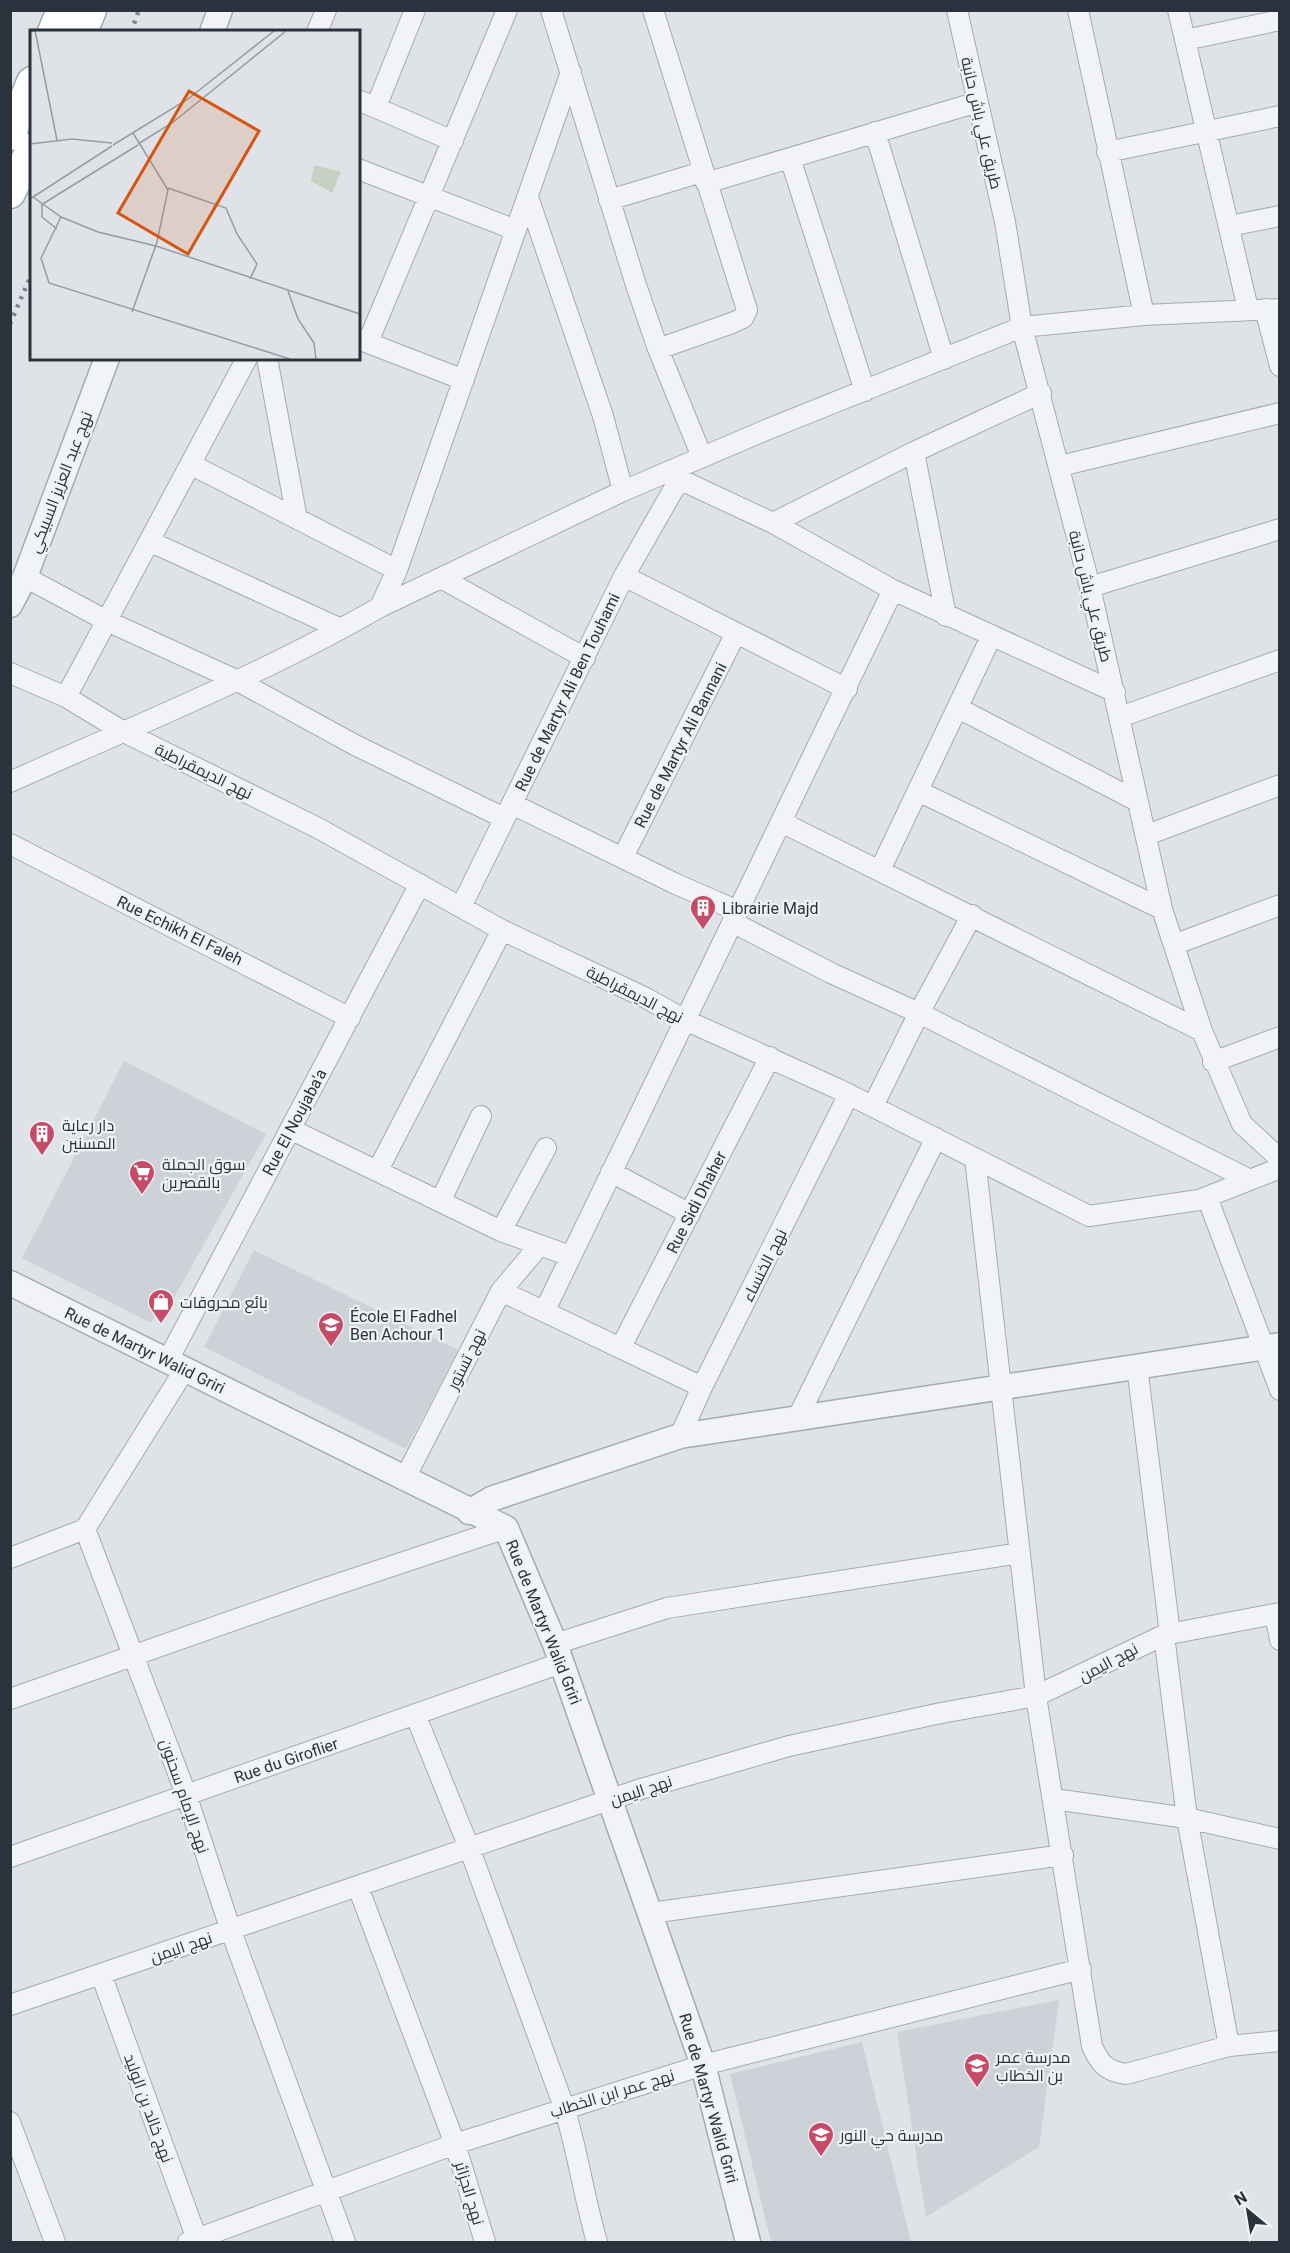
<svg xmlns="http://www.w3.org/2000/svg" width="1290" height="2253" font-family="Roboto,Cairo,sans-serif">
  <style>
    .built { fill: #cdd2d9 }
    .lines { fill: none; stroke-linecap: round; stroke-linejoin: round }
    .minor-casing { stroke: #a5aab1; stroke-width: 22 }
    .tertiary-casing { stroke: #a5aab1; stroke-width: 27 }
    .primary-casing { stroke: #9fa8b2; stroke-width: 33 }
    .minor { stroke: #f1f3f6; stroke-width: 20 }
    .tertiary { stroke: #f1f3f6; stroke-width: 24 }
    .primary { stroke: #fff; stroke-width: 30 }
    .rail { stroke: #798490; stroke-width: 4.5; stroke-dasharray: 3 6; stroke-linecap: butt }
    .labels { text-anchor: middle; stroke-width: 4.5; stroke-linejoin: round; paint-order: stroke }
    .street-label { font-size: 16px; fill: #29323d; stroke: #eef2f5 }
    .poi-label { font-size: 16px; fill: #29323d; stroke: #eef2f5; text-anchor: start }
    .inset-road { fill: none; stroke: #969ca3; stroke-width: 1.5 }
    .view { fill: #d55511; fill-opacity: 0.15; stroke: #d55511; stroke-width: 3 }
    .inset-edge { fill: none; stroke: #29323d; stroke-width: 3 }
  </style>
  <rect width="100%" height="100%" fill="#dfe3e7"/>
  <!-- built -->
  <path class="built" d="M 124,1061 L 266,1134 L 162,1319 L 155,1315 L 151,1323 L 22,1258 Z
    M 254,1250 L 458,1350 L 406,1449 L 204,1347 Z
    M 1059,2000 L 1039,2147 L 926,2217 L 897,2032 Z
    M 862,2042 L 911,2242 L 771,2242 L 730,2074 Z"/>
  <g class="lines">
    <defs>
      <path id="minor" d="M 551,10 L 636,285 L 658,349 L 702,457
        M 653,10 L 747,310 L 743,318 L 732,323 L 658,349
        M 957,10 L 1005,222 L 1022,327 L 1090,587 L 1162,909 L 1202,1031 L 1242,1124 L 1280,1159
        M 1078,10 L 1144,315
        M 1178,10 L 1248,309
        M 317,32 L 326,10
        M 1185,40 L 1280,20
        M 358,100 L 453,141
        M 376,107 L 415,10
        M 875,132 L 944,359
        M 1107,152 L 1280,116
        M 790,158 L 865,391
        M 358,169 L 516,230
        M 706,183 L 978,102
        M 528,197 L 603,416 L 623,491
        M 609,200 L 702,172
        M 1229,226 L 1280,216
        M 1265,309 L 1280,366
        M 358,339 L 464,380
        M 368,342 L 507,10
        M 267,358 L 297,519
        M 914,452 L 946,616
        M 192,465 L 397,570
        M 1060,466 L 1280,413
        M 666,473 L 773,523 L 893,590 L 1115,692
        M 773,523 L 914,452 L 1041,393
        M 151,542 L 341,629
        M 624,576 L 847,689
        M 25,577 L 107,621 L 236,680 L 355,745 L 504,818
        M 441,578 L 585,658
        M 1090,587 L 1280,529
        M 380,607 L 397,570 L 571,72
        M 10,673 L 66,697 L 122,731 L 316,827 L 502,930 L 646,998 L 685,1020 L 836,1088 L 1089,1216 L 1199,1200 L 1280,1168
        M 66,697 L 247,358
        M 958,708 L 1137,801
        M 1120,717 L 1280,660
        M 10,782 C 134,726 262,675 380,607 L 623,491 L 766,430 L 1022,327 L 1144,315 L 1280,309
        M 918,791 L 1162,909
        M 512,804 L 676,884 L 738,911
        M 781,822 L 1202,1031
        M 1147,835 L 1280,785
        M 10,844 L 350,1018
        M 623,857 L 736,633
        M 880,870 L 991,637
        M 461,907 L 624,576 L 679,480
        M 732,922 L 831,973 L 919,1013 L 1250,1180
        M 1176,944 L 1280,905
        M 1213,1062 L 1280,1037
        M 873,1106 L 919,1013 L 972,915
        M 290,1129 L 501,1231 L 570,1256
        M 975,1158 L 1036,1696 L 1092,2046 C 1100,2064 1106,2071 1126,2074 L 1229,2046 L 1280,2041
        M 378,1170 L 502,930
        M 611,1172 L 690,1214
        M 1207,1197 L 1280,1390
        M 441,1200 L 481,1116
        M 501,1231 L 546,1148
        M 501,1291 L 702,1387
        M 545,1310 L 893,590
        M 621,1347 L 770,1057
        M 168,1360 L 420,884
        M 1137,1366 L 1170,1634
        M 185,1369 L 85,1529 L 186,1794 L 231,1931 L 345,2242
        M 798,1417 L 936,1138
        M 680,1436 L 702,1387 L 849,1094
        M 404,1480 L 501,1291 L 539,1246
        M 10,1558 L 85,1529
        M 1275,1614 L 1280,1640
        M 1164,1635 L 1187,1818 L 1229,2046
        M 555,1644 L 667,1608 L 1020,1553
        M 10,1699 L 317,1591 L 506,1528
        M 415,1714 L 470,1850 L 564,2107 C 578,2152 584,2198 597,2242
        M 1054,1799 L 1187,1818 L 1280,1839
        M 10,1857 L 561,1663
        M 358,1887 L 455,2144 L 485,2242
        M 651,1913 L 1063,1855
        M 101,1974 L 198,2242
        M 10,2005 L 641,1789 L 789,1746 L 941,1713 L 1036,1696 L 1164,1635 L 1280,1613
        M 10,2122 L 55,2242
        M 188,2242 L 455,2144 L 703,2065 L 1081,1969"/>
      <path id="tertiary" d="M 212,32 L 220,10
        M 10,605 L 25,577 L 107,358
        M 10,1283 L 506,1528 L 555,1644 L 703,2065 L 748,2242
        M 469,1512 L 491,1499 L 680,1436 L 1280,1345"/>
      <path id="primary" d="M 53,32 L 62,10
        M 82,32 L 91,10
        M 10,135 L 32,82
        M 10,193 L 32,148"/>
    </defs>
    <!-- minor casing -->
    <use href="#minor" class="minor-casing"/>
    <!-- tertiary casing -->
    <use href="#tertiary" class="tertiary-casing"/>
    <!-- primary casing -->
    <use href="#primary" class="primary-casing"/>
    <!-- minor -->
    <use href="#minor" class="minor"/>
    <!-- tertiary -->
    <use href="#tertiary" class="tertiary"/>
    <!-- primary -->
    <use href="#primary" class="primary"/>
    <!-- rail -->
    <path class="rail" d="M 131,32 L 139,10
      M 10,324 L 32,273"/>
  </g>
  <!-- icons -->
  <defs>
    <symbol id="building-pin" viewBox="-11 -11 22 30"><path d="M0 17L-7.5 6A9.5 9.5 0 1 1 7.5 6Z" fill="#c64b67" stroke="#eef2f5"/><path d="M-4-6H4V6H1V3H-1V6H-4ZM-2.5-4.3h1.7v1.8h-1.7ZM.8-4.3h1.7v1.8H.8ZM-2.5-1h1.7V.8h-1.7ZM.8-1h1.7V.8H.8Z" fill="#fff"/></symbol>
    <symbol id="supermarket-pin" viewBox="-11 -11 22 30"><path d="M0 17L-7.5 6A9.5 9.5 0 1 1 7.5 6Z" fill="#c64b67" stroke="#eef2f5"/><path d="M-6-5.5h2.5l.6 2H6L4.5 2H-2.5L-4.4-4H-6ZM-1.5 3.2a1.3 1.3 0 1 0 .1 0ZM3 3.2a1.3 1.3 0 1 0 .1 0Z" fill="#fff"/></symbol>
    <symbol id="shop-pin" viewBox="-11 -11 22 30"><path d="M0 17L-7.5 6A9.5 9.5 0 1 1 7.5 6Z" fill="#c64b67" stroke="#eef2f5"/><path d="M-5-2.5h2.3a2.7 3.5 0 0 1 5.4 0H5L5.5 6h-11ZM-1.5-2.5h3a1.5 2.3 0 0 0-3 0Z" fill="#fff"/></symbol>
    <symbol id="school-pin" viewBox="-11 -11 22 30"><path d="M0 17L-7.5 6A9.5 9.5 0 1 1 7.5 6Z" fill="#c64b67" stroke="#eef2f5"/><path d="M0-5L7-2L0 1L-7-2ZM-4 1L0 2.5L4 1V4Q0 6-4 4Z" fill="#fff"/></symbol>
  </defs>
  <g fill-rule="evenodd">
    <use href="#building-pin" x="688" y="893" width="30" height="40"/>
    <use href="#building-pin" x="27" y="1119" width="30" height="40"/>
    <use href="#supermarket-pin" x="127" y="1158" width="30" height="40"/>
    <use href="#shop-pin" x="146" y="1287" width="30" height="40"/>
    <use href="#school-pin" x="316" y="1310" width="30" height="40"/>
    <use href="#school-pin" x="962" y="2051" width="30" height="40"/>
    <use href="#school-pin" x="806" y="2120" width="30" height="40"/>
  </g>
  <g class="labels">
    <!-- street labels -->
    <g class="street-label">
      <text transform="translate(982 123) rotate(77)" y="6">طريق علي باش حانبة</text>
      <text transform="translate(60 482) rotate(-69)" y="6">نهج عبد العزيز السبيكي</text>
      <text transform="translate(1091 596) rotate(76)" y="6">طريق علي باش حانبة</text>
      <text transform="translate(567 692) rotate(-64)" y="6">Rue de Martyr Ali Ben Touhami</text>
      <text transform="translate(680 745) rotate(-63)" y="6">Rue de Martyr Ali Bannani</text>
      <text transform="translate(204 771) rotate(26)" y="6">نهج الديمقراطية</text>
      <text transform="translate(180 930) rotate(26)" y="6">Rue Echikh El Faleh</text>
      <text transform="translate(635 994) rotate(27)" y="6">نهج الديمقراطية</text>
      <text transform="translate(294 1122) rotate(-62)" y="6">Rue El Noujaba'a</text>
      <text transform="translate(696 1202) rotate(-63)" y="6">Rue Sidi Dhaher</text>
      <text transform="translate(764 1265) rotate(-63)" y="6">نهج الخنساء</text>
      <text transform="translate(145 1350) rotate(26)" y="6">Rue de Martyr Walid Griri</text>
      <text transform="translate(466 1359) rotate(-63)" y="6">نهج تستور</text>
      <text transform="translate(544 1622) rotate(68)" y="6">Rue de Martyr Walid Griri</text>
      <text transform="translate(1108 1662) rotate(-28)" y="6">نهج اليمن</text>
      <text transform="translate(286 1760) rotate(-19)" y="6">Rue du Giroflier</text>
      <text transform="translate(641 1790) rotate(-18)" y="6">نهج اليمن</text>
      <text transform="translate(185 1796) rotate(71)" y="6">نهج الإمام سحنون</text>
      <text transform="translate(181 1947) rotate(-19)" y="6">نهج اليمن</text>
      <text transform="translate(612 2093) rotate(-17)" y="6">نهج عمر ابن الخطاب</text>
      <text transform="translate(709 2098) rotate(74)" y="6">Rue de Martyr Walid Griri</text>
      <text transform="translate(149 2108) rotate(70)" y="6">نهج خالد بن الوليد</text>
      <text transform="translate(470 2193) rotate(73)" y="6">نهج الجزائر</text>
    </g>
    <!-- poi labels -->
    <g class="poi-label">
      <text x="722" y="914">Librairie Majd</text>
      <text x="62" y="1131">دار رعاية<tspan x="62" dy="18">المسنين</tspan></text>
      <text x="162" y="1170">سوق الجملة<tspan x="162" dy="18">بالقصرين</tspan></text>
      <text x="180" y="1308">بائع محروقات</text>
      <text x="350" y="1322">École El Fadhel<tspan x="350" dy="18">Ben Achour 1</tspan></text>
      <text x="996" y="2063">مدرسة عمر<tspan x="996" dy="18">بن الخطاب</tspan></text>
      <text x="840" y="2141">مدرسة حي النور</text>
    </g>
  </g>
  <!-- overview -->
  <g transform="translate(30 30)">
    <rect width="330" height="330" fill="#dfe3e7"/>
    <path d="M 284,135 L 311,142 L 302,163 L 281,151 Z" fill="#c6d1c1"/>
    <path class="inset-road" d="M 0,2 L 5,1 L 7,10 L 27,110M 0,114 L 42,109 L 82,113M 108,114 L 142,93 L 256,1M 83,115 L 158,69 L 244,1M 138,158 L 196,178 L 207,204 L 227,234 L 220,249M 3,167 L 31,187 L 68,202 L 126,216 L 330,284M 0,169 L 82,116M 11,175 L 108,115M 12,175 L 12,187 L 27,199M 31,187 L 11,228 L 19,253 L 260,329M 258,261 L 268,289 L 284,313 L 286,329M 102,282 L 127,212 L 138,160 L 103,103"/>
    <path class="view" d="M 159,61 L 229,101 L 158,224 L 88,183 Z"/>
    <rect width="330" height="330" class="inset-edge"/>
  </g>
  <!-- border -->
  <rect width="1290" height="2253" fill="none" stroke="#29323d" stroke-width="24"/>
  <!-- north arrow -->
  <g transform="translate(1248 2211) rotate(330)" stroke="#eef2f5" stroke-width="4.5" paint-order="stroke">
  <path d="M0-4.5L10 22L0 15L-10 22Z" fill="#29323d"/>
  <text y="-9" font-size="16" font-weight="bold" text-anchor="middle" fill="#29323d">N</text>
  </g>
</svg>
